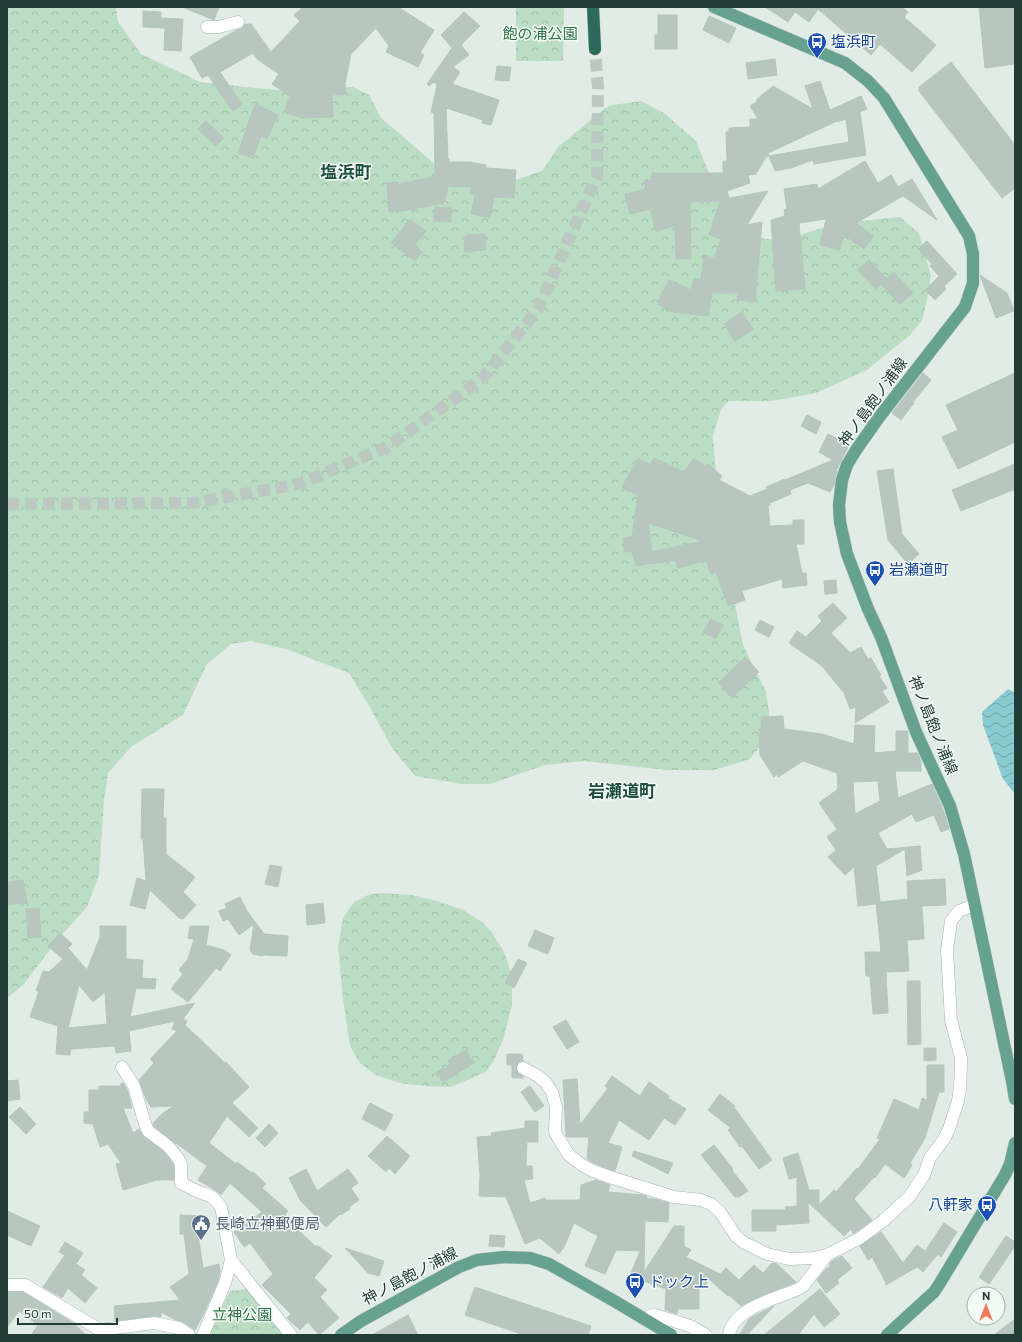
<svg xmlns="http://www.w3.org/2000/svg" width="1022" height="1342" font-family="Commissioner,'Noto Sans JP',sans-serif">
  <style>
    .forest { fill: url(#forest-crowns) }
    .water { fill: url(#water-waves) }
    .building { fill: #b7c7c0; stroke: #b5c6be; fill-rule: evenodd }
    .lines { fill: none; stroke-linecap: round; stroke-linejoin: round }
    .highway-tunnel { stroke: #bcc9c3; stroke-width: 12; stroke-dasharray: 12 6; stroke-linecap: butt }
    .minor-casing { stroke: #a5b4ae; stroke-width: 13 }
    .major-casing { stroke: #c1c9c6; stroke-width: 13 }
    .highway-casing { stroke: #c1c9c6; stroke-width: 13 }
    .minor { stroke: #fff; stroke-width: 12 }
    .major { stroke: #67a290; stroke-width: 12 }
    .highway { stroke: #2e6a5b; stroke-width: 12 }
    .labels { text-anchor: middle; stroke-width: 3; stroke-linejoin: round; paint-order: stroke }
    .park-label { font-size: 15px; fill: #2c7445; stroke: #f3f9f5 }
    .transit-label { font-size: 15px; fill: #164399; stroke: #f3f9f5; text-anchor: start }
    .street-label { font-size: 15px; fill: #223d35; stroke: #f3f9f5 }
    .service-label { font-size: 15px; fill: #4e5e75; stroke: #f3f9f5; text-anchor: start }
    .quarter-label { font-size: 17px; font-weight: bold; fill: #1e5041; stroke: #f3f9f5 }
  </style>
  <defs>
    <pattern id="forest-crowns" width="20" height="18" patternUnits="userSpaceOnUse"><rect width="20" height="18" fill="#bbddc3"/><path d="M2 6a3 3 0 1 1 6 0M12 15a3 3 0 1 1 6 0" fill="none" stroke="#a0bfa8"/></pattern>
    <pattern id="water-waves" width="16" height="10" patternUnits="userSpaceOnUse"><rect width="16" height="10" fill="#8acad1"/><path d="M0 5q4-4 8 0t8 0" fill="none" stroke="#70a5aa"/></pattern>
  </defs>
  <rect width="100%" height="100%" fill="#e2ece7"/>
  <!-- forest -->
  <path class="forest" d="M 7,7 L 116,7 L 118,22 L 141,54 L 200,82 L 275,90 L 326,87 L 353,87 L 369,95 L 381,118 L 428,158 L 451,182 L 498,186 L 542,171 L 558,147 L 605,108 L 613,105 L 641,101 L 664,113 L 696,141 L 715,188 L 742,235 L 774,240 L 797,236 L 833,224 L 900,217 L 919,233 L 931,276 L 926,304 L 922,320 L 910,335 L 867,370 L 816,393 L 772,401 L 729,401 L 721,409 L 713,436 L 720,526 L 743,645 L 766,692 L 770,719 L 766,739 L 750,759 L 714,770 L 667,770 L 584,761 L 545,765 L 490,784 L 462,784 L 415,776 L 392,748 L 368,704 L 349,673 L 286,649 L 251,641 L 231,644 L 207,664 L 183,715 L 132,746 L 108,773 L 104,801 L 99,875 L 87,907 L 59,938 L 23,985 L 7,998 Z
    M 516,7 L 564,7 L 563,61 L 516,61 Z
    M 380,893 L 412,895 L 437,901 L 463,910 L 482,922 L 491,931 L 504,952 L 512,975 L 512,1005 L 503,1040 L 494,1060 L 486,1072 L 451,1087 L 425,1086 L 400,1083 L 376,1075 L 360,1063 L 350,1046 L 343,999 L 338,947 L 343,918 L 354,902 L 368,895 Z
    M 248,1289 L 283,1335 L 209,1335 L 230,1291 Z"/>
  <!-- water -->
  <path class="water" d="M 1008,689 L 1015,693 L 1015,794 L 1003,779 L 983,725 L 982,712 Z"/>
  <!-- building -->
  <path class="building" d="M 182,7 L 219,7 L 214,20 Z
    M 303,7 L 398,7 L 434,30 L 420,53 L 424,55 L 418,67 L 386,52 L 389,46 L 376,28 L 351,54 L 345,84 L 346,94 L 332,95 L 333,117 L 302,118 L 284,112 L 290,96 L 272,84 L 279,74 L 257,59 L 253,53 L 220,72 L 242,105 L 233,111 L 208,75 L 202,78 L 190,57 L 235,31 L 243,28 L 245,24 L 251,24 L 271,52 L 300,21 L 294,15 Z
    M 765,7 L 902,7 L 908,12 L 904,17 L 936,45 L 912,72 L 880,44 L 871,55 L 818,9 L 809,22 L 795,12 L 788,22 Z
    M 979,7 L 1015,7 L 1015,64 L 985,68 Z
    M 143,11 L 161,12 L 161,18 L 183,19 L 181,51 L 164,50 L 165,28 L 143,27 Z
    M 464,12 L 480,26 L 461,45 L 469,55 L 453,67 L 460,72 L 452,84 L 499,100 L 491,125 L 482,123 L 483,120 L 446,108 L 448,159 L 449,159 L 449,162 L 470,162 L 486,165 L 486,168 L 516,170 L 514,198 L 494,197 L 490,218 L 471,214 L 475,194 L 470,193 L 471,187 L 448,186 L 444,203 L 402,211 L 389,212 L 387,183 L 398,182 L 398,184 L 435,177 L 434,113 L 431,112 L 437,85 L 434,82 L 429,86 L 427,84 L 452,48 L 441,35 Z
    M 658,15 L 677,15 L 677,49 L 655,49 L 655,35 L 658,35 Z
    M 709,16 L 736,28 L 729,43 L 703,30 Z
    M 775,59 L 777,75 L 748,79 L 746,63 Z
    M 951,62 L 1015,145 L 1015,188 L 1002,198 L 919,91 L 919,87 Z
    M 497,66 L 511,67 L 509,81 L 495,80 Z
    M 820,81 L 830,110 L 861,96 L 867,109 L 860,112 L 866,155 L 814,164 L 813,160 L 791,168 L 775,171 L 769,156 L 849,142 L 846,119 L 837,122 L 837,121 L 768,153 L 769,156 L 766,157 L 756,174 L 748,175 L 750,183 L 727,191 L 729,198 L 768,191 L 747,225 L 762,222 L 755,302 L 737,300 L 738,293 L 712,293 L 708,316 L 673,312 L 657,304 L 669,280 L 691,290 L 694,279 L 701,279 L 704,256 L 714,258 L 721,239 L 709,235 L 720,201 L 690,202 L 691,259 L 676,259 L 675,226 L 656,231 L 650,209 L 630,214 L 625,194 L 645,189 L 645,180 L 652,180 L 652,173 L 723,173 L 723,162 L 727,161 L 726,132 L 729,132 L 729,128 L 750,127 L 750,119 L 758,119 L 750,106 L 758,101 L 756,100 L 773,86 L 813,109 L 805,86 Z
    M 255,104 L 278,115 L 267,139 L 261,136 L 253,158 L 238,153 Z
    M 206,121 L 224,138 L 216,146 L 198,129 Z
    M 865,161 L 878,183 L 891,175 L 898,187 L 912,179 L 937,220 L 903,196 L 856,223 L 874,236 L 864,249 L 843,234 L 840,250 L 820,245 L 826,219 L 799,223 L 805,289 L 776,291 L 771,220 L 785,216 L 784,210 L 787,209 L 784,189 L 817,184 L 818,189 Z
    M 435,207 L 451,208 L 451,222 L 434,221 Z
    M 410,219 L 426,231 L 414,246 L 422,252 L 415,261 L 391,243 Z
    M 485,234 L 486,250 L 465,252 L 464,243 L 466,235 Z
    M 927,241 L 957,274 L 944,286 L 946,289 L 935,300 L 925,290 L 939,276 L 930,266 L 932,264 L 918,249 Z
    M 869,260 L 887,279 L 885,280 L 894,272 L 913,293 L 900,304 L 881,284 L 876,289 L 858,270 Z
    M 980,275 L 1007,293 L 1014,311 L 996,318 Z
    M 742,312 L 753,329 L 735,341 L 724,324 Z
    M 923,373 L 931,380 L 913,402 L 914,403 L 901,420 L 892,413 Z
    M 1015,373 L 1015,442 L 958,469 L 942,437 L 958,430 L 946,405 Z
    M 807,415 L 821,422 L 816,434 L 801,426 Z
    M 828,434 L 849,445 L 836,471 L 837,471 L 834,485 L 830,492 L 808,483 L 790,490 L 791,494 L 770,503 L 770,505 L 768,506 L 770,526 L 793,525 L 793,520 L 804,520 L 804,544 L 796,544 L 802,573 L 806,573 L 807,585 L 783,588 L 782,579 L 742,591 L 745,600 L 728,606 L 716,572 L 711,574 L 706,560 L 678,568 L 675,560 L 652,564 L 652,563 L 636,566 L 633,551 L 624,552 L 623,538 L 632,537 L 638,495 L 622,487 L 638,458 L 650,464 L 654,458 L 684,472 L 694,458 L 706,467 L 708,464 L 722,476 L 719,480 L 750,496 L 767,489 L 766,487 L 785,479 L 785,480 L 833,460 L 819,452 ZM 648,523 L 703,541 L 652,552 Z
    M 1015,464 L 1015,489 L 961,511 L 952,490 Z
    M 893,469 L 902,534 L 919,554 L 908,564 L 888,540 L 877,471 Z
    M 836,580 L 837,593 L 825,594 L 824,581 Z
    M 833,603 L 847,618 L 831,633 L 850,653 L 861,647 L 868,659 L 871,658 L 881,675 L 879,676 L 887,688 L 882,691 L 889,702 L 855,723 L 856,707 L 850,709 L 844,693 L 822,666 L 789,643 L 797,631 L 806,637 L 822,621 L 818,616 Z
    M 711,619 L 723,625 L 716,639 L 703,632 Z
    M 760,620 L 774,627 L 769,637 L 755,630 Z
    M 745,657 L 759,672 L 732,698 L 718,683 Z
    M 783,716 L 784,729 L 822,734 L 854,744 L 855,725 L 875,726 L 874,753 L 896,751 L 896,731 L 908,731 L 908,753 L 918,753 L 921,762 L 921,771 L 895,771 L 898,798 L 932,784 L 943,809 L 949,829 L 941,832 L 934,815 L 916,822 L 912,814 L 878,833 L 887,849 L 920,846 L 922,870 L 907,876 L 905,849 L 876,866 L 880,902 L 908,899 L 907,881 L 945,879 L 946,905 L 922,906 L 924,939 L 907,940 L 909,971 L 886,972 L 888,1013 L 873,1014 L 870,976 L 866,976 L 865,952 L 881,952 L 876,904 L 858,906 L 854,867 L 845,875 L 828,857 L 836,850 L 827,837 L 837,829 L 819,803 L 838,789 L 837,773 L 803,761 L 778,777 L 777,774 L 774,777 L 760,755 L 759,729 L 762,729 L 761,717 ZM 878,781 L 880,801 L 855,814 L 853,782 Z
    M 142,789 L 164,789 L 163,818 L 166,818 L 166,854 L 195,877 L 183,892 L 196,905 L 183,919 L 179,918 L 150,890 L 145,909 L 130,905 L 137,878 L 146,881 L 143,839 L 141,839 Z
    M 270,865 L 282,867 L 278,887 L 265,884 Z
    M 23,880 L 27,902 L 9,905 L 7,883 Z
    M 240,897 L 247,911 L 264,934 L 288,936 L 287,956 L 263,955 L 263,956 L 253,954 L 250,950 L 254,924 L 239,935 L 228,919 L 223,921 L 219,911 L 227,908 L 225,904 Z
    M 323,903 L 325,923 L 307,925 L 306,905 Z
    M 39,908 L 41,937 L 28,938 L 26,909 Z
    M 100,926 L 126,926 L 126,959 L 143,960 L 142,978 L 156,979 L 155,989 L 136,988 L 130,1017 L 195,1003 L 183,1019 L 187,1021 L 185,1025 L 225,1063 L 226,1062 L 249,1087 L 232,1103 L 258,1128 L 249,1137 L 227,1116 L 209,1143 L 236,1164 L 237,1162 L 252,1173 L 253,1172 L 266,1184 L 262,1188 L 288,1211 L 285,1214 L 298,1230 L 315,1246 L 318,1246 L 332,1256 L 314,1278 L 327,1290 L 320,1297 L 339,1318 L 319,1335 L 308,1322 L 300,1330 L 287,1318 L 291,1314 L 262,1285 L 273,1274 L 250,1243 L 244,1247 L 234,1232 L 262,1212 L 230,1183 L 221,1195 L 215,1190 L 198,1180 L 207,1166 L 176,1143 L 176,1144 L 154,1126 L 153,1123 L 163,1113 L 174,1106 L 151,1107 L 146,1099 L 139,1080 L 154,1063 L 150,1059 L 177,1031 L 172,1029 L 175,1021 L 129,1031 L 131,1051 L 116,1053 L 115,1046 L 71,1049 L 70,1055 L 56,1054 L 58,1026 L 30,1017 L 39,991 L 36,991 L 43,971 L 49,972 L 63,959 L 48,946 L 60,933 L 72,944 L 68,948 L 87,970 L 100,937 ZM 79,985 L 93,1002 L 105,992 L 107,1024 L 68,1028 Z
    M 190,926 L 209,926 L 206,945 L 224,950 L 231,955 L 220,971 L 216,968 L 188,1002 L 171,989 L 183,974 L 179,970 L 188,959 L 194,939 L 188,938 Z
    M 535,930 L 554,938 L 548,954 L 528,946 Z
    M 518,959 L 527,963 L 514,988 L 505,983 Z
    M 907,981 L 920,981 L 921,1044 L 908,1045 Z
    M 566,1020 L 579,1042 L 567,1049 L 553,1027 Z
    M 924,1048 L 936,1048 L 936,1060 L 924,1061 Z
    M 466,1050 L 474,1063 L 443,1082 L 437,1072 L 450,1065 L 448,1061 Z
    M 507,1054 L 522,1054 L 523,1061 L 519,1062 L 516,1068 L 517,1072 L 523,1076 L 523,1078 L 512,1078 L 512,1065 L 507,1065 Z
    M 927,1065 L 944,1065 L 944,1092 L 939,1092 L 925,1138 L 910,1163 L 912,1165 L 904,1178 L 885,1164 L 875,1178 L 874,1177 L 854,1199 L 872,1220 L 856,1232 L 853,1233 L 851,1229 L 844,1236 L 808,1202 L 809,1223 L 776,1225 L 776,1231 L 752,1231 L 752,1210 L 786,1210 L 785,1207 L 797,1206 L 797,1191 L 796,1190 L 797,1190 L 797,1177 L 789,1179 L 783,1158 L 798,1153 L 809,1190 L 819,1190 L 819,1205 L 834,1190 L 836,1192 L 857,1168 L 858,1169 L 880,1139 L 877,1138 L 894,1099 L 919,1110 L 922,1098 L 927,1100 Z
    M 612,1076 L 640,1096 L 649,1082 L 669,1096 L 668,1098 L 686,1109 L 675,1125 L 664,1118 L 649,1140 L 619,1120 L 608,1143 L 622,1147 L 615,1171 L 596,1164 L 587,1159 L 589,1137 L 567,1137 L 566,1136 L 563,1080 L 577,1079 L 580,1125 L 608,1088 L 605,1086 Z
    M 18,1080 L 20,1099 L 7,1101 L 7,1081 Z
    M 121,1083 L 123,1083 L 127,1089 L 132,1108 L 123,1108 L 133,1133 L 139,1129 L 144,1137 L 163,1151 L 172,1162 L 174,1167 L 174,1180 L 157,1180 L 123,1190 L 116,1164 L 121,1163 L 108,1144 L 100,1147 L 93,1124 L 84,1123 L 84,1112 L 89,1112 L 89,1090 L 99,1090 L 99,1086 L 121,1086 Z
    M 530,1086 L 544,1106 L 535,1112 L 521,1092 Z
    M 720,1094 L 735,1106 L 734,1107 L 772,1160 L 759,1169 L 742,1146 L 740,1147 L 728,1130 L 731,1128 L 708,1110 Z
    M 370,1103 L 393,1115 L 385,1131 L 362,1119 Z
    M 20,1107 L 36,1124 L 26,1134 L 9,1117 Z
    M 525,1121 L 538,1121 L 538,1142 L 527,1142 L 526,1166 L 532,1166 L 533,1179 L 524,1180 L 530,1203 L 545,1198 L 546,1200 L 580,1200 L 581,1185 L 596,1180 L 610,1185 L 608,1192 L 643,1195 L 647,1196 L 646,1198 L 655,1199 L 669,1203 L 668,1222 L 645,1221 L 644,1272 L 674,1226 L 684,1226 L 684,1246 L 691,1250 L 686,1257 L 720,1274 L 726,1268 L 739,1280 L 754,1265 L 763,1273 L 772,1263 L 777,1264 L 796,1282 L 756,1298 L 741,1306 L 729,1295 L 728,1296 L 709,1279 L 705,1286 L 699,1283 L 699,1309 L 678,1309 L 677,1314 L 665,1310 L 666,1289 L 630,1276 L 640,1251 L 616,1250 L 605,1274 L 585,1266 L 598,1236 L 574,1223 L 564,1247 L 559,1254 L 540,1238 L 525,1244 L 506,1197 L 479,1196 L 480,1175 L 477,1137 L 492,1136 L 491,1133 L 525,1128 Z
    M 269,1124 L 278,1133 L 265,1147 L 256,1138 Z
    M 387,1136 L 410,1156 L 395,1174 L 389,1168 L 386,1172 L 368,1156 Z
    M 714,1145 L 733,1169 L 732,1170 L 748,1191 L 739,1197 L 735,1197 L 701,1155 Z
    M 634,1151 L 673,1163 L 668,1174 L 632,1156 Z
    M 306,1169 L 317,1191 L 348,1169 L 358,1183 L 351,1188 L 359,1200 L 349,1207 L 350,1209 L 341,1215 L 340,1214 L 326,1227 L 300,1200 L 289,1178 Z
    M 7,1211 L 40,1226 L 31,1246 L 7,1235 Z
    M 180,1215 L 203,1216 L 203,1234 L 198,1234 L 203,1268 L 219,1264 L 220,1271 L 218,1281 L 204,1313 L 195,1330 L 183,1322 L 176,1320 L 161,1312 L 161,1317 L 153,1316 L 115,1321 L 114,1306 L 180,1300 L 170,1287 L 189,1274 L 184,1234 L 180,1234 Z
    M 944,1223 L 957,1232 L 941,1257 L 938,1254 L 923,1272 L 917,1267 L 886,1285 L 886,1283 L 872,1257 L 868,1260 L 860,1246 L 881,1232 L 903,1263 L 917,1245 L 925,1251 Z
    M 490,1235 L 505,1236 L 504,1247 L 489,1246 Z
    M 1006,1236 L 1015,1242 L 1015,1246 L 989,1284 L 979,1277 Z
    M 65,1242 L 83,1253 L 76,1264 L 85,1270 L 81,1275 L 97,1288 L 85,1303 L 68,1288 L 62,1298 L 43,1287 L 65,1255 L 59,1252 Z
    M 345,1248 L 384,1261 L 379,1276 L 368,1273 Z
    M 842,1256 L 852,1268 L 837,1280 L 839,1283 L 826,1293 L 817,1280 L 825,1270 L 830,1266 L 829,1264 L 832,1261 Z
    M 475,1287 L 591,1326 L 588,1335 L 524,1335 L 465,1315 Z
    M 820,1289 L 840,1314 L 824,1327 L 814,1314 L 798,1335 L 764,1335 Z
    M 7,1292 L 23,1292 L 72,1322 L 86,1335 L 31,1335 L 38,1325 L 19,1311 L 7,1327 Z
    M 774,1306 L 747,1335 L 739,1335 L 750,1318 Z
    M 408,1315 L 418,1335 L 372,1335 Z
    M 1015,1319 L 1015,1335 L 994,1335 Z"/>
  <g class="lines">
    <!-- highway-tunnel -->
    <path class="highway-tunnel" d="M 7,504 L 193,503 L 299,484 L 387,447 L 482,379 L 538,309 L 597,176 L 598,87 L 595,49"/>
    <defs>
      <path id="minor" d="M 207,27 L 219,27 L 238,22
        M 122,1067 L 134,1086 L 144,1121 L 148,1131 L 168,1146 L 178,1158 L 181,1165 L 181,1183 C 186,1185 190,1188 195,1190 C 209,1197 210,1192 221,1207 L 231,1260 L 291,1335
        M 523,1068 L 538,1076 L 546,1083 L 552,1092 L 556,1107 L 555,1131 L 557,1136 L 569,1155 L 582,1165 L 593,1171 L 610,1177 L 674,1197 L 701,1200 L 711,1204 L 720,1212 L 736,1236 L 743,1242 L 767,1254 L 789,1259 L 814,1258 L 827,1255 L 860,1238 L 883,1221 L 909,1197 L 924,1175 L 930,1158 L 944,1139 L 949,1129 L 958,1101 L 960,1088 L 961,1065 L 961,1058 L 951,1020 L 947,950 L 951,921 L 959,911 L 974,905
        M 7,1285 L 25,1285 L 100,1330 L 154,1323 L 179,1328 L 189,1335
        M 647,1321 L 650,1316 L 655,1315 L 690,1326 L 706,1335
        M 203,1335 L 225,1283 L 231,1260
        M 729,1335 C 732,1313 765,1301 783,1295 C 790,1292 797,1291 803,1286 L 827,1255"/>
      <path id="major" d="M 714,7 L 845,63 L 868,81 L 884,98 L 969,236 L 973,254 L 973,283 L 965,307 L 880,416 L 856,450 L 847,465 L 842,480 L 839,505 L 840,522 L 847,554 L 868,609 L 881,637 L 916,732 L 950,806 L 964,854 L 1012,1081 L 1015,1099
        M 341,1335 L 361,1321 L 459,1267 L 477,1260 L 504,1257 L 530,1258 L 549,1264 L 616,1302 L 671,1335
        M 887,1335 L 934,1292 L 940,1283 L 1005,1175 L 1010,1164 L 1015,1143"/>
      <path id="highway" d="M 593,7 L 595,49"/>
    </defs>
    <!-- minor casing -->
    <use href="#minor" class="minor-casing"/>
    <!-- major casing -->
    <use href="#major" class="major-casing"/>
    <!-- highway casing -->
    <use href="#highway" class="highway-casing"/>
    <!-- minor -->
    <use href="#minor" class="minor"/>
    <!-- major -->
    <use href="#major" class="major"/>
    <!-- highway -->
    <use href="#highway" class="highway"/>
  </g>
  <!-- icons -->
  <defs>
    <symbol id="bus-pin" viewBox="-11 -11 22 30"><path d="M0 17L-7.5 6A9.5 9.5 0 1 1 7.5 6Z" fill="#1a4fb4" stroke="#f3f9f5"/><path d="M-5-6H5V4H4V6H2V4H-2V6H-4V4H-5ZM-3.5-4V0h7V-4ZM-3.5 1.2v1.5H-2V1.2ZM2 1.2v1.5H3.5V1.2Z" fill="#fff"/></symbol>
    <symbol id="civic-pin" viewBox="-11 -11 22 30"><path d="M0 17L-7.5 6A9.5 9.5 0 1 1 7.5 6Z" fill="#5c6f8a" stroke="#f3f9f5"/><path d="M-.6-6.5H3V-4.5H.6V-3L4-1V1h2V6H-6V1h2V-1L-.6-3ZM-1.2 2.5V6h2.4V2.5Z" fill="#fff"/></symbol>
  </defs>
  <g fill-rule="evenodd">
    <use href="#bus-pin" x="806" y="31" width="22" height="30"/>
    <use href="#bus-pin" x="864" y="559" width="22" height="30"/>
    <use href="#bus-pin" x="976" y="1194" width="22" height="30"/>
    <use href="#civic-pin" x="190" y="1213" width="22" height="30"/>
    <use href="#bus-pin" x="624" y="1271" width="22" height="30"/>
  </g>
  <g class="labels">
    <!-- park labels -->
    <g class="park-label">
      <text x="540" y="39">飽の浦公園</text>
      <text x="242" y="1320">立神公園</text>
    </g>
    <!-- transit labels -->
    <g class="transit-label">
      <text x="831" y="47">塩浜町</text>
      <text x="889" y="575">岩瀬道町</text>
      <text x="973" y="1210" text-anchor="end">八軒家</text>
      <text x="649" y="1287">ドック上</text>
    </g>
    <!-- street labels -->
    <g class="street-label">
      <text transform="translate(873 402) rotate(-54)" y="5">神ノ島飽ノ浦線</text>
      <text transform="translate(933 725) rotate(68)" y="5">神ノ島飽ノ浦線</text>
      <text transform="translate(410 1276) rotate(-28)" y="5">神ノ島飽ノ浦線</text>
    </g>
    <!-- service labels -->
    <g class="service-label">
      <text x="215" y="1229">長崎立神郵便局</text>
    </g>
    <!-- quarter labels -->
    <g class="quarter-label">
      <text x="346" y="178">塩浜町</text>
      <text x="622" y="797">岩瀬道町</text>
    </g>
  </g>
  <!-- border -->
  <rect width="1022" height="1342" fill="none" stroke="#223d35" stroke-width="16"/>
  <!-- north arrow -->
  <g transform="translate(986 1306)"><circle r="19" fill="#f3f9f5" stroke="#9faea8"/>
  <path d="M0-3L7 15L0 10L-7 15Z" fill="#f2795b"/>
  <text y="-6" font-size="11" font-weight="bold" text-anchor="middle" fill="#223d35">N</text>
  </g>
  <!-- scale -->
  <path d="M18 1318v6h99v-6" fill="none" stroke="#223d35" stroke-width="2"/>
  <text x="24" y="1318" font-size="12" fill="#223d35" stroke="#f3f9f5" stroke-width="3" paint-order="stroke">50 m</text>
</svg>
